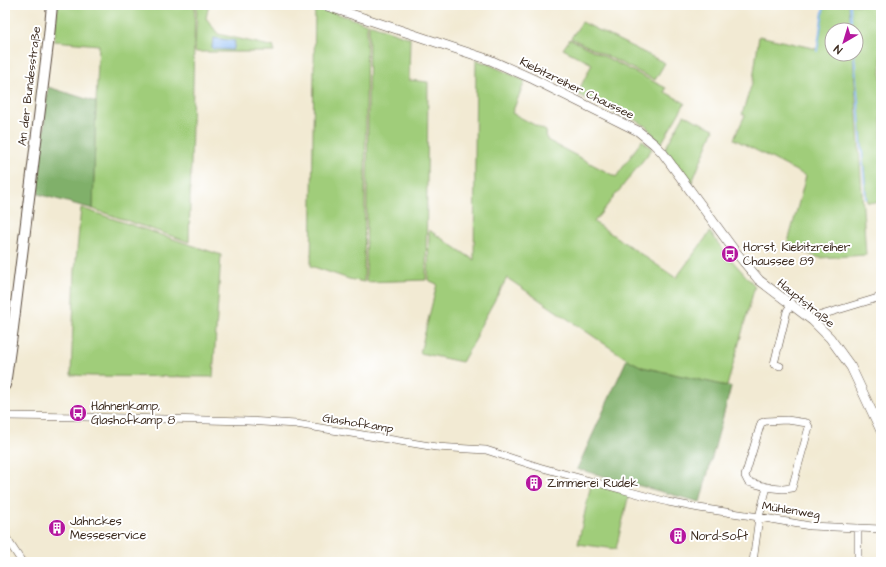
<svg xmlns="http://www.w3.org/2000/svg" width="886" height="567" font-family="'Architects Daughter',sans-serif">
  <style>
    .green { fill: #a0cd7a; stroke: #6e7c4c }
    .forest { fill: #80b06a; stroke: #5e6d44 }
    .water { fill: #87b8f3; stroke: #617188 }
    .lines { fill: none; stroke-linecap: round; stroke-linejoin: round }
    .stream { stroke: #87b8f3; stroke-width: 2 }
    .minor-casing { stroke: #564739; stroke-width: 8 }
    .tertiary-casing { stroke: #564739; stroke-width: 10 }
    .secondary-casing { stroke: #564739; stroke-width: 12 }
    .minor { stroke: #fff; stroke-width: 7 }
    .tertiary { stroke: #fff; stroke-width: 9 }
    .secondary { stroke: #fff; stroke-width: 10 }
    .labels { text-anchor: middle; stroke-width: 4; stroke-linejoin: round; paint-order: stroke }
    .street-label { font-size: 12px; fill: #3b2a1e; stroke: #fff }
    .poi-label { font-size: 12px; fill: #3b2a1e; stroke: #fff; text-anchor: start }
  </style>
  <rect width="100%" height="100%" fill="#fff"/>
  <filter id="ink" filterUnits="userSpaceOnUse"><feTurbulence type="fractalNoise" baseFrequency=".025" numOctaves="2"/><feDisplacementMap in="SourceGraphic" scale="8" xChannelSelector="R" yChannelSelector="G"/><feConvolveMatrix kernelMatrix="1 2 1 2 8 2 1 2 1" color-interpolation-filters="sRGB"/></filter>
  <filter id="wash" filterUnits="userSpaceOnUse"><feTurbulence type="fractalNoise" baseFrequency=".012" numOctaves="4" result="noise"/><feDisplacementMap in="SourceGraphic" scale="16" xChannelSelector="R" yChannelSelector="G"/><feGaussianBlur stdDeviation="0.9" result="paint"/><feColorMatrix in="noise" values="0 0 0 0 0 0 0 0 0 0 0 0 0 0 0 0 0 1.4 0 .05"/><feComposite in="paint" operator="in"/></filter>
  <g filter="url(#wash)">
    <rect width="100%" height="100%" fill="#f2ead3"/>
    <!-- green -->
    <path class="green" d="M 58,5 L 195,5 L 189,242 L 93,209 L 96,102 L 99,45 L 54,41 Z
      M 197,5 L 209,5 L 206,18 L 218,34 L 274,47 L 274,52 L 195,52 Z
      M 824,5 L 849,5 L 851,30 L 832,30 L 832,54 L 853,54 L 866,255 L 820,258 L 787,246 L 806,176 L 734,139 L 745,115 L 742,114 L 753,80 L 759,36 L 817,49 L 817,51 Z
      M 850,5 L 881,5 L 881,203 L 867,202 L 854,54 L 856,54 L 856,30 L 852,30 Z
      M 315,6 L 367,24 L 364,282 L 349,279 L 311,266 Z
      M 582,22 L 665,63 L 655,80 L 571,38 Z
      M 369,24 L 410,38 L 409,80 L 428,82 L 426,280 L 366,282 Z
      M 570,39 L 666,88 L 665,92 L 685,103 L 661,144 L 646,126 L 628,116 L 617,114 L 577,94 L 592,64 L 563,49 Z
      M 476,60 L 488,64 L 525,81 L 512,113 L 546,131 L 547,140 L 616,177 L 642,140 L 652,149 L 594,222 L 676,278 L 710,232 L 726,254 L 755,286 L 727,386 L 642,367 L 627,359 L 507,278 L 477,332 L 477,337 L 462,362 L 420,353 L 437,284 L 428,280 L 429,230 L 474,260 Z
      M 684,115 L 714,129 L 691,185 L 665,149 Z
      M 81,208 L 221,255 L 213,377 L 91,376 L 71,375 L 75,271 Z
      M 591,484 L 629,494 L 616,549 L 578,544 Z"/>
    <!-- forest -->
    <path class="forest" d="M 48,87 L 96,102 L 93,209 L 38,194 Z
      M 627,359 L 642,367 L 731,387 L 700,502 L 577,469 Z"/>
    <!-- water -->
    <path class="water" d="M 214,38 L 235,41 L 234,48 L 233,50 L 213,49 L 212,47 L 213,39 Z"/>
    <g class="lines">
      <!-- stream -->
      <path class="stream" d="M 850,5 L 852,30
        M 817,51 L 824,5
        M 854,54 L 866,199"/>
    </g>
  </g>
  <g filter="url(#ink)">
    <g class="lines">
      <defs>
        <path id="minor" d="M 813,321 L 818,316 L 881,297
          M 780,366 L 774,364 L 787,311 L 791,305
          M 5,416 L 84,417 L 247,421 L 296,424 L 436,447 L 486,450 L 539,467 L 568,475 L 668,502 L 699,508 L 759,517 L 810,526 L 881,529
          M 787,420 L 807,423 L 809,427 L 792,488 C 777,491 763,486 748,482 L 745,476 L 761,423 L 766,421 Z
          M 858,528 L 858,562
          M 5,536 L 22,562
          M 753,562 L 759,517 L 767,487"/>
        <path id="tertiary" d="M 324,5 L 490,60 L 533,79 L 638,131 L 654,144 L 662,152 L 734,250 L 759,280 L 813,321 L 830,338 L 851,367 L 881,431"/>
        <path id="secondary" d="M 5,385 L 13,328 L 49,36 L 52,5"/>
      </defs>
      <!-- minor casing -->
      <use href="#minor" class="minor-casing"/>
      <!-- tertiary casing -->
      <use href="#tertiary" class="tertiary-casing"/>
      <!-- secondary casing -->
      <use href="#secondary" class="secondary-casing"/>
      <!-- minor -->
      <use href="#minor" class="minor"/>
      <!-- tertiary -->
      <use href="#tertiary" class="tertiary"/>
      <!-- secondary -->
      <use href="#secondary" class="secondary"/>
    </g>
  </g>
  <!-- icons -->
  <defs>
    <symbol id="bus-disc" viewBox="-11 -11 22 22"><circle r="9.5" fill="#b5179e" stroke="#fff"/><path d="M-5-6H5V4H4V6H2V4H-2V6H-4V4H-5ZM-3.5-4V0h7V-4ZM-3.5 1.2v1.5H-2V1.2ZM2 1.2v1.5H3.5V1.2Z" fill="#fff"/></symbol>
    <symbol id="building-disc" viewBox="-11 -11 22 22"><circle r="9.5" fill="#b5179e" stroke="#fff"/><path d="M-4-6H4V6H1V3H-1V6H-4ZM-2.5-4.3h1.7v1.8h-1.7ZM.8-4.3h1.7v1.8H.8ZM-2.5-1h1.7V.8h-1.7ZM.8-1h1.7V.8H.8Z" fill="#fff"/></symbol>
  </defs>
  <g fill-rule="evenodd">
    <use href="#bus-disc" x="720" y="244" width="20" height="20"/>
    <use href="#bus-disc" x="68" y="403" width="20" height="20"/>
    <use href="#building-disc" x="524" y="473" width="20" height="20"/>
    <use href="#building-disc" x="47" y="518" width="20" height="20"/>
    <use href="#building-disc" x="668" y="526" width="20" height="20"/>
  </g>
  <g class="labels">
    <!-- street labels -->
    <g class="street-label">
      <text transform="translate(29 86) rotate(-83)" y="4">An der Bundesstraße</text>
      <text transform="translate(577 88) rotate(26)" y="4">Kiebitzreiher Chaussee</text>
      <text transform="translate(806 303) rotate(39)" y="4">Hauptstraße</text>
      <text transform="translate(358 423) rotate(9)" y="4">Glashofkamp</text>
      <text transform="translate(791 510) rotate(9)" y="4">Mühlenweg</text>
    </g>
    <!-- poi labels -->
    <g class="poi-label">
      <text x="743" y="251">Horst, Kiebitzreiher<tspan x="743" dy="14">Chaussee 89</tspan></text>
      <text x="91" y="410">Hahnenkamp,<tspan x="91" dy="14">Glashofkamp 8</tspan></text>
      <text x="547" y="487">Zimmerei Rudek</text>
      <text x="70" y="525">Jahnckes<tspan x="70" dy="14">Messeservice</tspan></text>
      <text x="691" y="540">Nord-Soft</text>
    </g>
  </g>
  <!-- margin -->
  <rect width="886" height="567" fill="none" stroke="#fff" stroke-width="20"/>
  <!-- north arrow -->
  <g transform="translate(844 42) rotate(218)"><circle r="19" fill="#ffffff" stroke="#b1aaa5"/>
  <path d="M0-3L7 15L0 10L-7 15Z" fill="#b5179e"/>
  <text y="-6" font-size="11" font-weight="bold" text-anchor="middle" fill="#3b2a1e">N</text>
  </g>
</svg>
